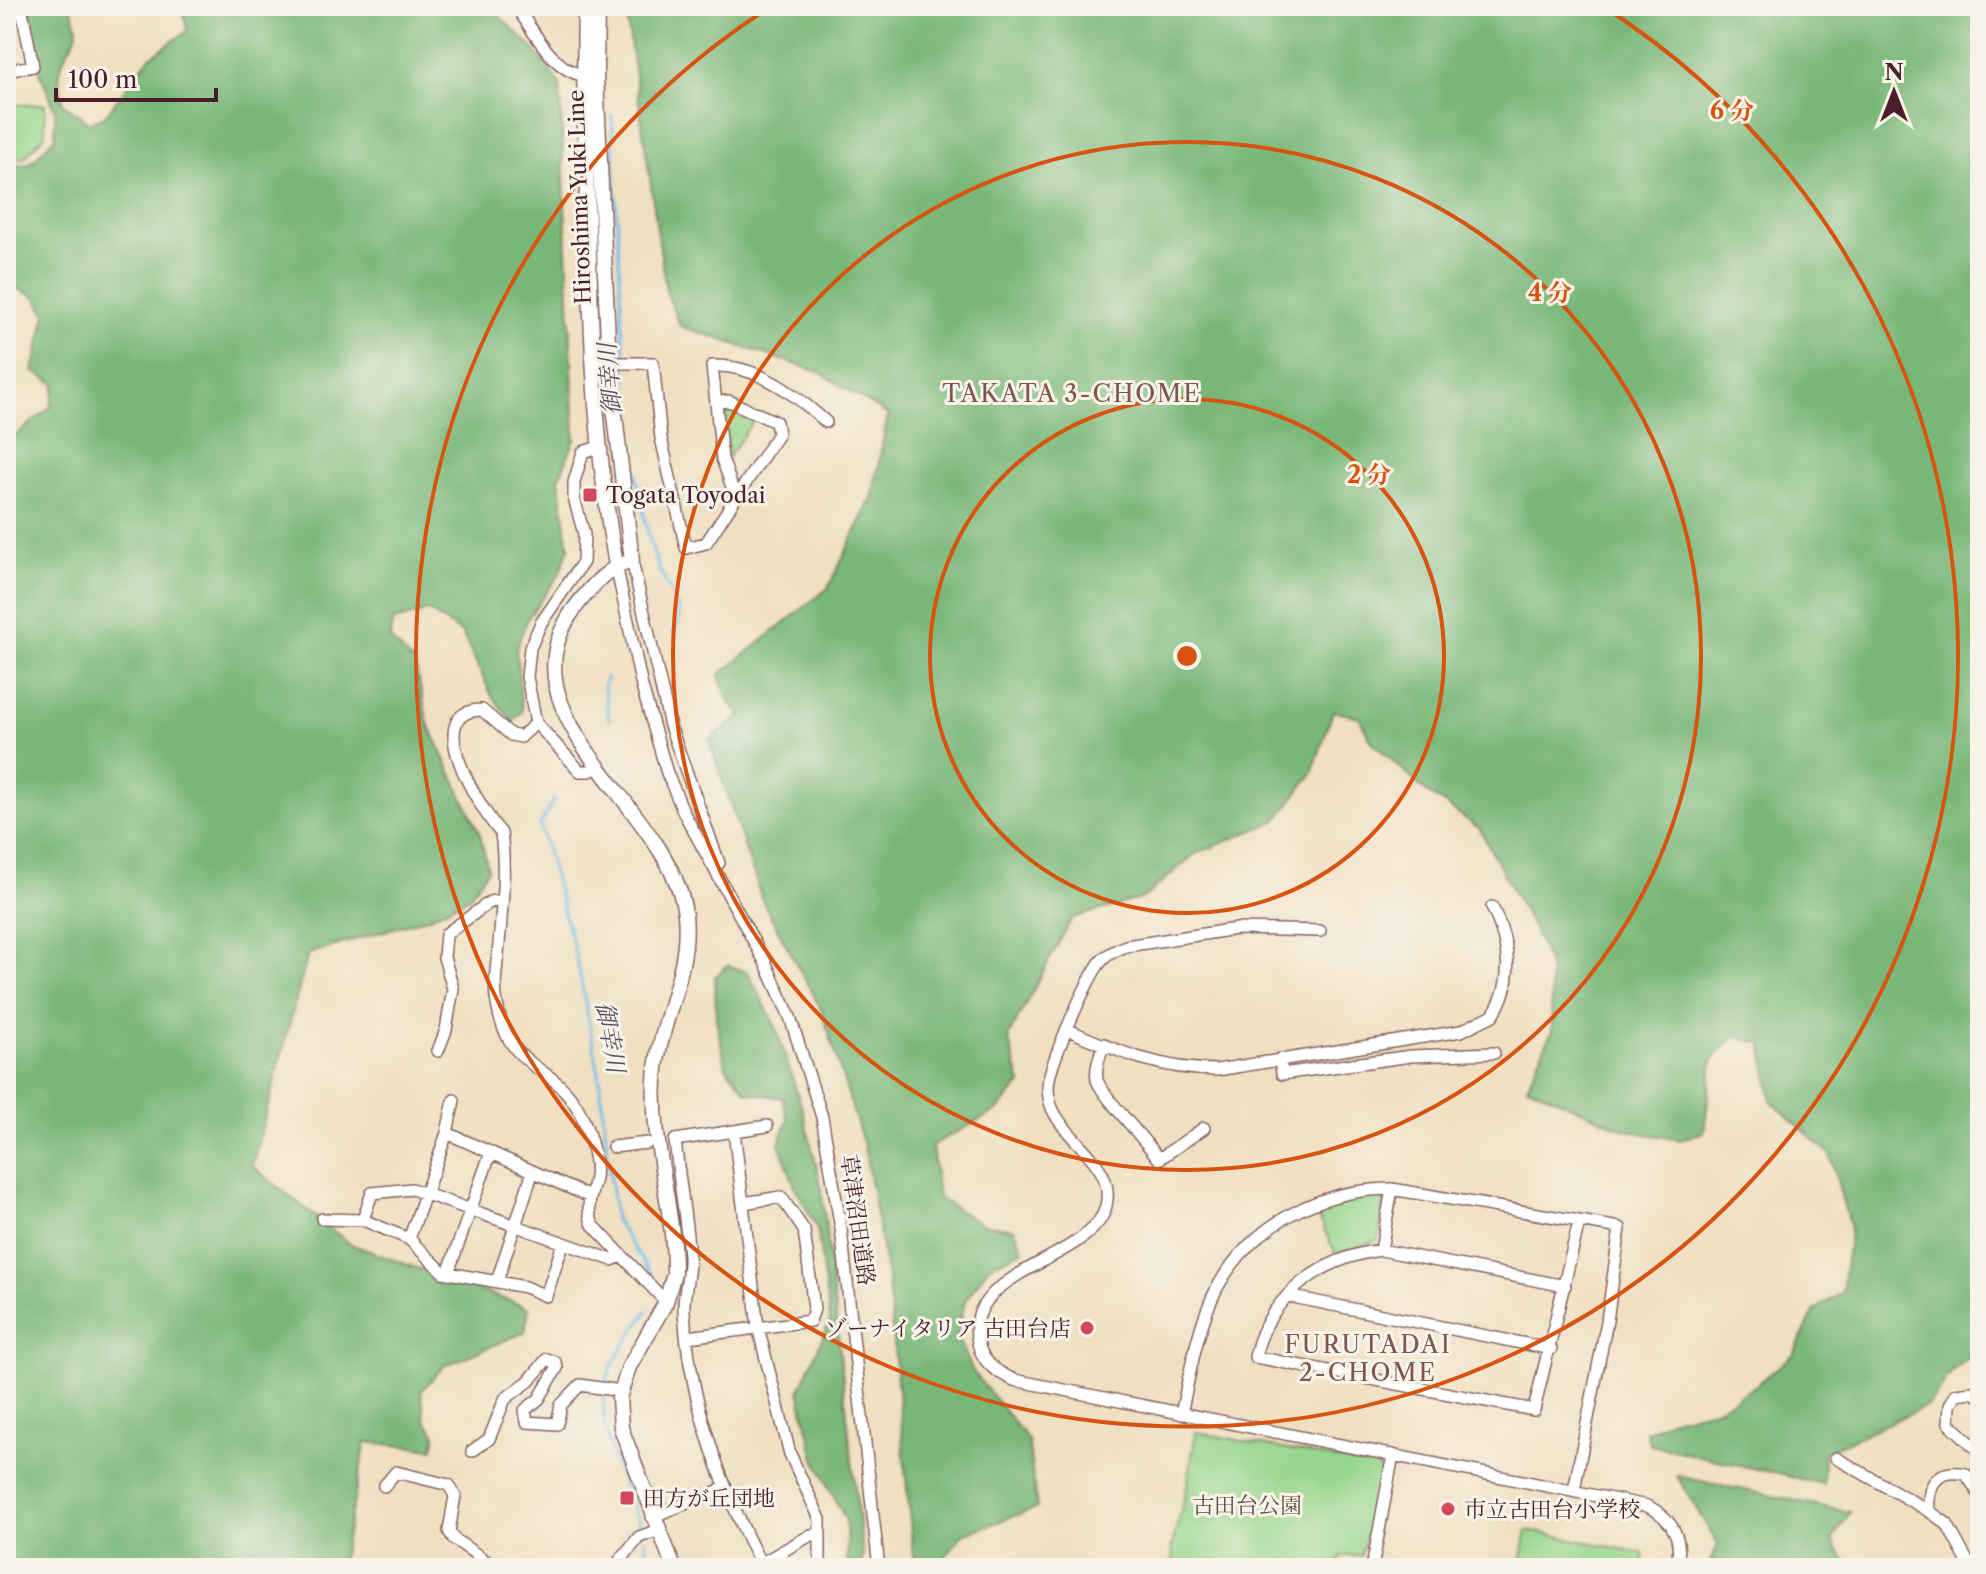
<svg xmlns="http://www.w3.org/2000/svg" width="1986" height="1574" font-family="'Libre Caslon Text','Noto Serif JP',serif">
  <style>
    .green { fill: #97d68c; stroke: #707a5c; stroke-width: 2 }
    .forest { fill: #79b778; stroke: #626b52; stroke-width: 2 }
    .lines { fill: none; stroke-linecap: round; stroke-linejoin: round }
    .stream { stroke: #71bcea; stroke-width: 3 }
    .minor-casing { stroke: #84625f; stroke-width: 14 }
    .major-casing { stroke: #84625f; stroke-width: 17 }
    .minor { stroke: #fff; stroke-width: 11 }
    .major { stroke: #fff; stroke-width: 14 }
    .ring { fill: none; stroke: #d8530f; stroke-width: 4 }
    .poi-dot { fill: #d1495b; stroke: #f7f3e8; stroke-width: 3 }
    .labels { text-anchor: middle; stroke-width: 6; stroke-linejoin: round; paint-order: stroke }
    .street-label { font-size: 22px; fill: #4a1f2b; stroke: #f7f3e8 }
    .poi-label { font-size: 22px; fill: #4a1f2b; stroke: #f7f3e8; text-anchor: start }
    .park-label { font-size: 22px; fill: #5d4d43; stroke: #f7f3e8 }
    .water-label { font-size: 24px; font-style: italic; fill: #564e64; stroke: #f7f3e8 }
    .neighbourhood-label { font-size: 24px; letter-spacing: 2px; fill: #7f5550; stroke: #f7f3e8 }
    .centre { fill: #d8530f; stroke: #f7f3e8; stroke-width: 4 }
    .ring-label { font-size: 24px; text-anchor: middle; font-weight: bold; fill: #d8530f; stroke: #f7f3e8; stroke-width: 6; stroke-linejoin: round; paint-order: stroke }
  </style>
  <rect width="100%" height="100%" fill="#f7f3e8"/>
  <filter id="ink" filterUnits="userSpaceOnUse"><feTurbulence type="fractalNoise" baseFrequency=".0125" numOctaves="2"/><feDisplacementMap in="SourceGraphic" scale="16" xChannelSelector="R" yChannelSelector="G"/><feConvolveMatrix kernelMatrix="1 2 1 2 8 2 1 2 1" color-interpolation-filters="sRGB"/></filter>
  <filter id="wash" filterUnits="userSpaceOnUse"><feTurbulence type="fractalNoise" baseFrequency=".006" numOctaves="4" result="noise"/><feDisplacementMap in="SourceGraphic" scale="32" xChannelSelector="R" yChannelSelector="G"/><feGaussianBlur stdDeviation="1.8" result="paint"/><feColorMatrix in="noise" values="0 0 0 0 0 0 0 0 0 0 0 0 0 0 0 0 0 1.4 0 .05"/><feComposite in="paint" operator="in"/></filter>
  <g filter="url(#wash)">
    <rect width="100%" height="100%" fill="#f0dfc0"/>
    <!-- green -->
    <path class="green" d="M 45,104 L 45,135 L 24,158 L 15,159 L 14,105 Z
      M 733,409 L 755,418 L 728,458 L 725,414 Z
      M 1363,1196 L 1380,1196 L 1385,1201 L 1378,1240 L 1336,1254 L 1315,1210 Z
      M 1196,1432 L 1377,1467 L 1382,1475 L 1380,1489 L 1377,1490 L 1361,1556 L 1341,1556 L 1335,1568 L 1163,1568 L 1173,1561 L 1172,1546 L 1187,1487 Z
      M 1527,1530 L 1643,1553 L 1643,1568 L 1520,1568 Z"/>
    <!-- forest -->
    <path class="forest" d="M 29,6 L 70,6 C 86,41 71,36 62,64 C 57,77 61,90 63,103 L 89,123 L 105,116 L 149,58 L 187,31 L 184,13 L 192,6 L 488,6 L 531,46 L 560,84 L 575,439 L 559,478 L 569,548 L 559,575 L 528,618 L 516,649 L 522,712 L 512,722 L 491,694 L 462,633 L 428,611 L 392,622 L 390,639 L 415,664 L 428,723 L 480,834 L 488,869 L 469,897 L 430,917 L 308,954 L 252,1166 L 350,1244 L 529,1308 L 525,1332 L 444,1366 L 421,1391 L 425,1420 L 436,1434 L 433,1449 L 366,1442 L 340,1568 L 6,1568 L 6,443 L 51,407 L 55,384 L 33,371 L 46,314 L 35,297 L 6,283 L 6,225 L 12,166 L 30,164 L 55,137 L 55,110 L 40,72 Z
      M 625,6 L 1980,6 L 1980,1350 L 1954,1369 L 1929,1405 L 1824,1452 L 1823,1484 L 1650,1445 L 1646,1432 L 1669,1420 L 1721,1407 L 1755,1386 L 1794,1354 L 1815,1310 L 1842,1292 L 1850,1229 L 1830,1154 L 1772,1102 L 1762,1043 L 1734,1037 L 1713,1059 L 1704,1132 L 1679,1140 L 1626,1130 L 1527,1086 L 1552,1031 L 1550,972 L 1540,942 L 1479,828 L 1424,790 L 1372,742 L 1359,717 L 1333,711 L 1312,774 L 1276,821 L 1195,854 L 1143,898 L 1072,918 L 1008,1037 L 1021,1084 L 997,1111 L 932,1145 L 938,1198 L 982,1224 L 1015,1229 L 1023,1251 L 990,1265 L 965,1301 L 957,1334 L 973,1372 L 1028,1440 L 1037,1508 L 963,1534 L 937,1568 L 920,1568 L 913,1553 L 888,1283 L 864,1146 L 822,1011 L 763,902 L 709,740 L 740,716 L 728,700 L 719,675 L 828,588 L 872,498 L 888,415 L 819,372 L 680,326 L 666,291 Z
      M 728,965 L 748,972 L 775,1025 L 803,1111 L 821,1185 L 863,1557 L 859,1568 L 847,1562 L 846,1521 L 815,1459 L 799,1391 L 830,1321 L 817,1228 L 795,1187 L 779,1143 L 788,1120 L 783,1098 L 747,1092 L 726,1067 L 716,1019 L 715,977 Z
      M 1677,1476 L 1850,1512 L 1832,1541 L 1848,1564 L 1829,1568 L 1707,1568 L 1718,1545 Z"/>
    <g class="lines">
      <!-- stream -->
      <path class="stream" d="M 612,116 L 624,360
        M 625,367 C 629,432 637,502 657,564 C 663,584 691,613 673,631
        M 607,677 L 604,685 L 609,720
        M 554,799 L 540,825 L 577,960 L 599,1074 L 615,1220 L 654,1278
        M 643,1533 C 626,1483 587,1421 611,1368 C 621,1347 636,1330 647,1311
        M 645,1540 L 648,1568"/>
    </g>
  </g>
  <g filter="url(#ink)">
    <g class="lines">
      <defs>
        <path id="minor" d="M 516,6 C 533,30 557,79 591,75
          M 6,71 L 33,66 L 21,6
          M 604,363 L 653,363 L 661,438 L 686,548 L 706,543 L 778,434 L 776,422 L 729,401 L 717,402
          M 736,498 L 722,459 L 712,366 C 756,364 795,394 826,422
          M 632,561 L 670,726 L 719,863
          M 616,565 L 642,687 L 667,773 L 684,813 L 766,964 L 790,1017 L 822,1117 L 841,1229 L 879,1568
          M 536,723 L 521,737 L 511,735 L 482,710 C 418,710 481,811 501,833 C 506,869 502,908 499,944 C 497,964 493,984 497,1004 C 508,1071 552,1063 577,1107 C 587,1124 598,1159 595,1178 C 591,1197 585,1206 593,1225 L 666,1302
          M 597,767 L 590,771 L 580,771 L 536,723 L 527,677 L 530,648 L 541,623 L 583,562 L 584,534 L 574,498 L 574,482 L 583,452 L 599,447
          M 1320,931 L 1236,929 L 1126,946 C 1114,951 1104,955 1097,967 C 1084,987 1054,1055 1049,1079 C 1047,1088 1049,1100 1052,1108 C 1067,1143 1116,1163 1106,1206 C 1094,1260 968,1268 977,1337 C 980,1361 994,1371 1014,1380 L 1647,1506 C 1673,1518 1684,1540 1676,1568
          M 1069,1030 C 1117,1052 1164,1070 1217,1070 L 1461,1031 L 1493,1015 C 1516,980 1509,942 1492,907
          M 1104,1044 C 1100,1054 1095,1069 1097,1080 C 1100,1093 1147,1142 1159,1159 L 1204,1128
          M 438,1051 L 446,1030 L 453,989 L 444,957 L 446,934 L 490,902 L 501,900
          M 1280,1059 L 1282,1074 L 1411,1056 L 1494,1053
          M 734,1131 L 758,1327 L 790,1454 L 820,1519 L 820,1568
          M 447,1133 L 588,1196
          M 613,1147 L 647,1143
          M 322,1219 L 363,1220 L 409,1239 L 443,1272 L 525,1287 L 546,1296 L 563,1244
          M 363,1220 L 372,1193 L 412,1189 L 612,1260 L 622,1256
          M 409,1239 L 447,1133 L 454,1100
          M 1381,1250 L 1392,1189
          M 448,1273 L 491,1152
          M 497,1281 L 533,1171
          M 1565,1286 L 1381,1250 C 1321,1258 1268,1296 1255,1357 L 1534,1410 L 1579,1222
          M 1288,1296 L 1551,1349
          M 688,1337 L 810,1321 L 814,1309 L 804,1230 L 781,1197 L 743,1203
          M 1980,1396 L 1971,1392 L 1956,1394 L 1950,1405 L 1949,1423 L 1980,1452
          M 1181,1414 C 1190,1373 1197,1328 1216,1290 C 1251,1224 1320,1189 1392,1189 L 1620,1228 L 1607,1321 L 1574,1490
          M 472,1451 L 489,1439 L 505,1399 L 529,1381 L 547,1359 L 555,1362 L 557,1368 L 539,1399 L 525,1410 L 527,1422 L 557,1424 L 561,1405 L 580,1385 L 621,1391
          M 1836,1458 L 1929,1511
          M 384,1486 L 396,1472 L 449,1485 L 455,1496 L 449,1531 L 454,1539 L 496,1568
          M 652,1517 L 723,1489
          M 760,1564 L 811,1535 L 819,1534
          M 614,1568 L 639,1537 L 657,1531
          M 763,1568 C 721,1488 689,1402 684,1311 C 683,1293 690,1275 689,1256 C 686,1218 679,1179 675,1140 L 767,1126
          M 1372,1568 L 1393,1455
          M 1971,1568 L 1947,1524 L 1929,1511 C 1927,1484 1937,1468 1966,1474 L 1980,1495"/>
        <path id="major" d="M 585,6 C 583,90 586,172 589,256 C 592,360 597,462 616,565
          M 597,6 L 596,74 L 609,363 L 632,561 C 608,567 592,586 577,605 C 491,716 674,809 685,915 C 691,973 658,1023 655,1080 C 651,1145 675,1209 674,1273 L 666,1302 L 629,1367 L 619,1398 L 621,1428 L 674,1568"/>
      </defs>
      <!-- minor casing -->
      <use href="#minor" class="minor-casing"/>
      <!-- major casing -->
      <use href="#major" class="major-casing"/>
      <!-- minor -->
      <use href="#minor" class="minor"/>
      <!-- major -->
      <use href="#major" class="major"/>
    </g>
  </g>
  <!-- distance rings -->
  <g class="ring">
    <circle cx="1187" cy="656" r="257"/>
    <circle cx="1187" cy="656" r="514"/>
    <path d="M1607 9A771 771 0 1 1 767 9"/>
  </g>
  <!-- markers -->
  <g class="poi-dot">
    <rect x="582" y="487" width="16" height="16" rx="4"/>
    <circle cx="1087" cy="1328" r="8"/>
    <rect x="619" y="1490" width="16" height="16" rx="4"/>
    <circle cx="1448" cy="1509" r="8"/>
  </g>
  <g class="labels">
    <!-- street labels -->
    <g class="street-label">
      <text transform="translate(579 197) rotate(-92)" y="8">Hiroshima Yuki Line</text>
      <text transform="translate(858 1220) rotate(82)" y="8">草津沼田道路</text>
    </g>
    <!-- poi labels -->
    <g class="poi-label">
      <text x="606" y="503">Togata Toyodai</text>
      <text x="1071" y="1336" text-anchor="end">ゾーナイタリア 古田台店</text>
      <text x="643" y="1506">田方が丘団地</text>
      <text x="1464" y="1517">市立古田台小学校</text>
    </g>
    <!-- park labels -->
    <g class="park-label">
      <text x="1247" y="1513">古田台公園</text>
    </g>
    <!-- water labels -->
    <g class="water-label">
      <text transform="translate(610 379) rotate(-95)" y="8">御幸川</text>
      <text transform="translate(610 1037) rotate(80)" y="8">御幸川</text>
    </g>
    <!-- neighbourhood labels -->
    <g class="neighbourhood-label">
      <text x="1072" y="402">TAKATA 3-CHOME</text>
      <text x="1368" y="1353">FURUTADAI<tspan x="1368" dy="28">2-CHOME</tspan></text>
    </g>
  </g>
  <circle cx="1187" cy="656" r="12" class="centre"/>
  <g class="ring-label">
    <text x="1732" y="119">6 分</text>
    <text x="1550" y="301">4 分</text>
    <text x="1369" y="483">2 分</text>
  </g>
  <!-- margin -->
  <rect width="1986" height="1574" fill="none" stroke="#f7f3e8" stroke-width="32"/>
  <!-- north arrow -->
  <g transform="translate(1894 92)" stroke="#f7f3e8" stroke-width="6" paint-order="stroke">
  <path d="M0-6L14 30L0 20L-14 30Z" fill="#4a1f2b"/>
  <text y="-12" font-size="22" font-weight="bold" text-anchor="middle" fill="#4a1f2b">N</text>
  </g>
  <!-- scale -->
  <path d="M56 88v12h160v-12" fill="none" stroke="#4a1f2b" stroke-width="4"/>
  <text x="68" y="88" font-size="24" fill="#4a1f2b" stroke="#f7f3e8" stroke-width="6" paint-order="stroke">100 m</text>
</svg>
